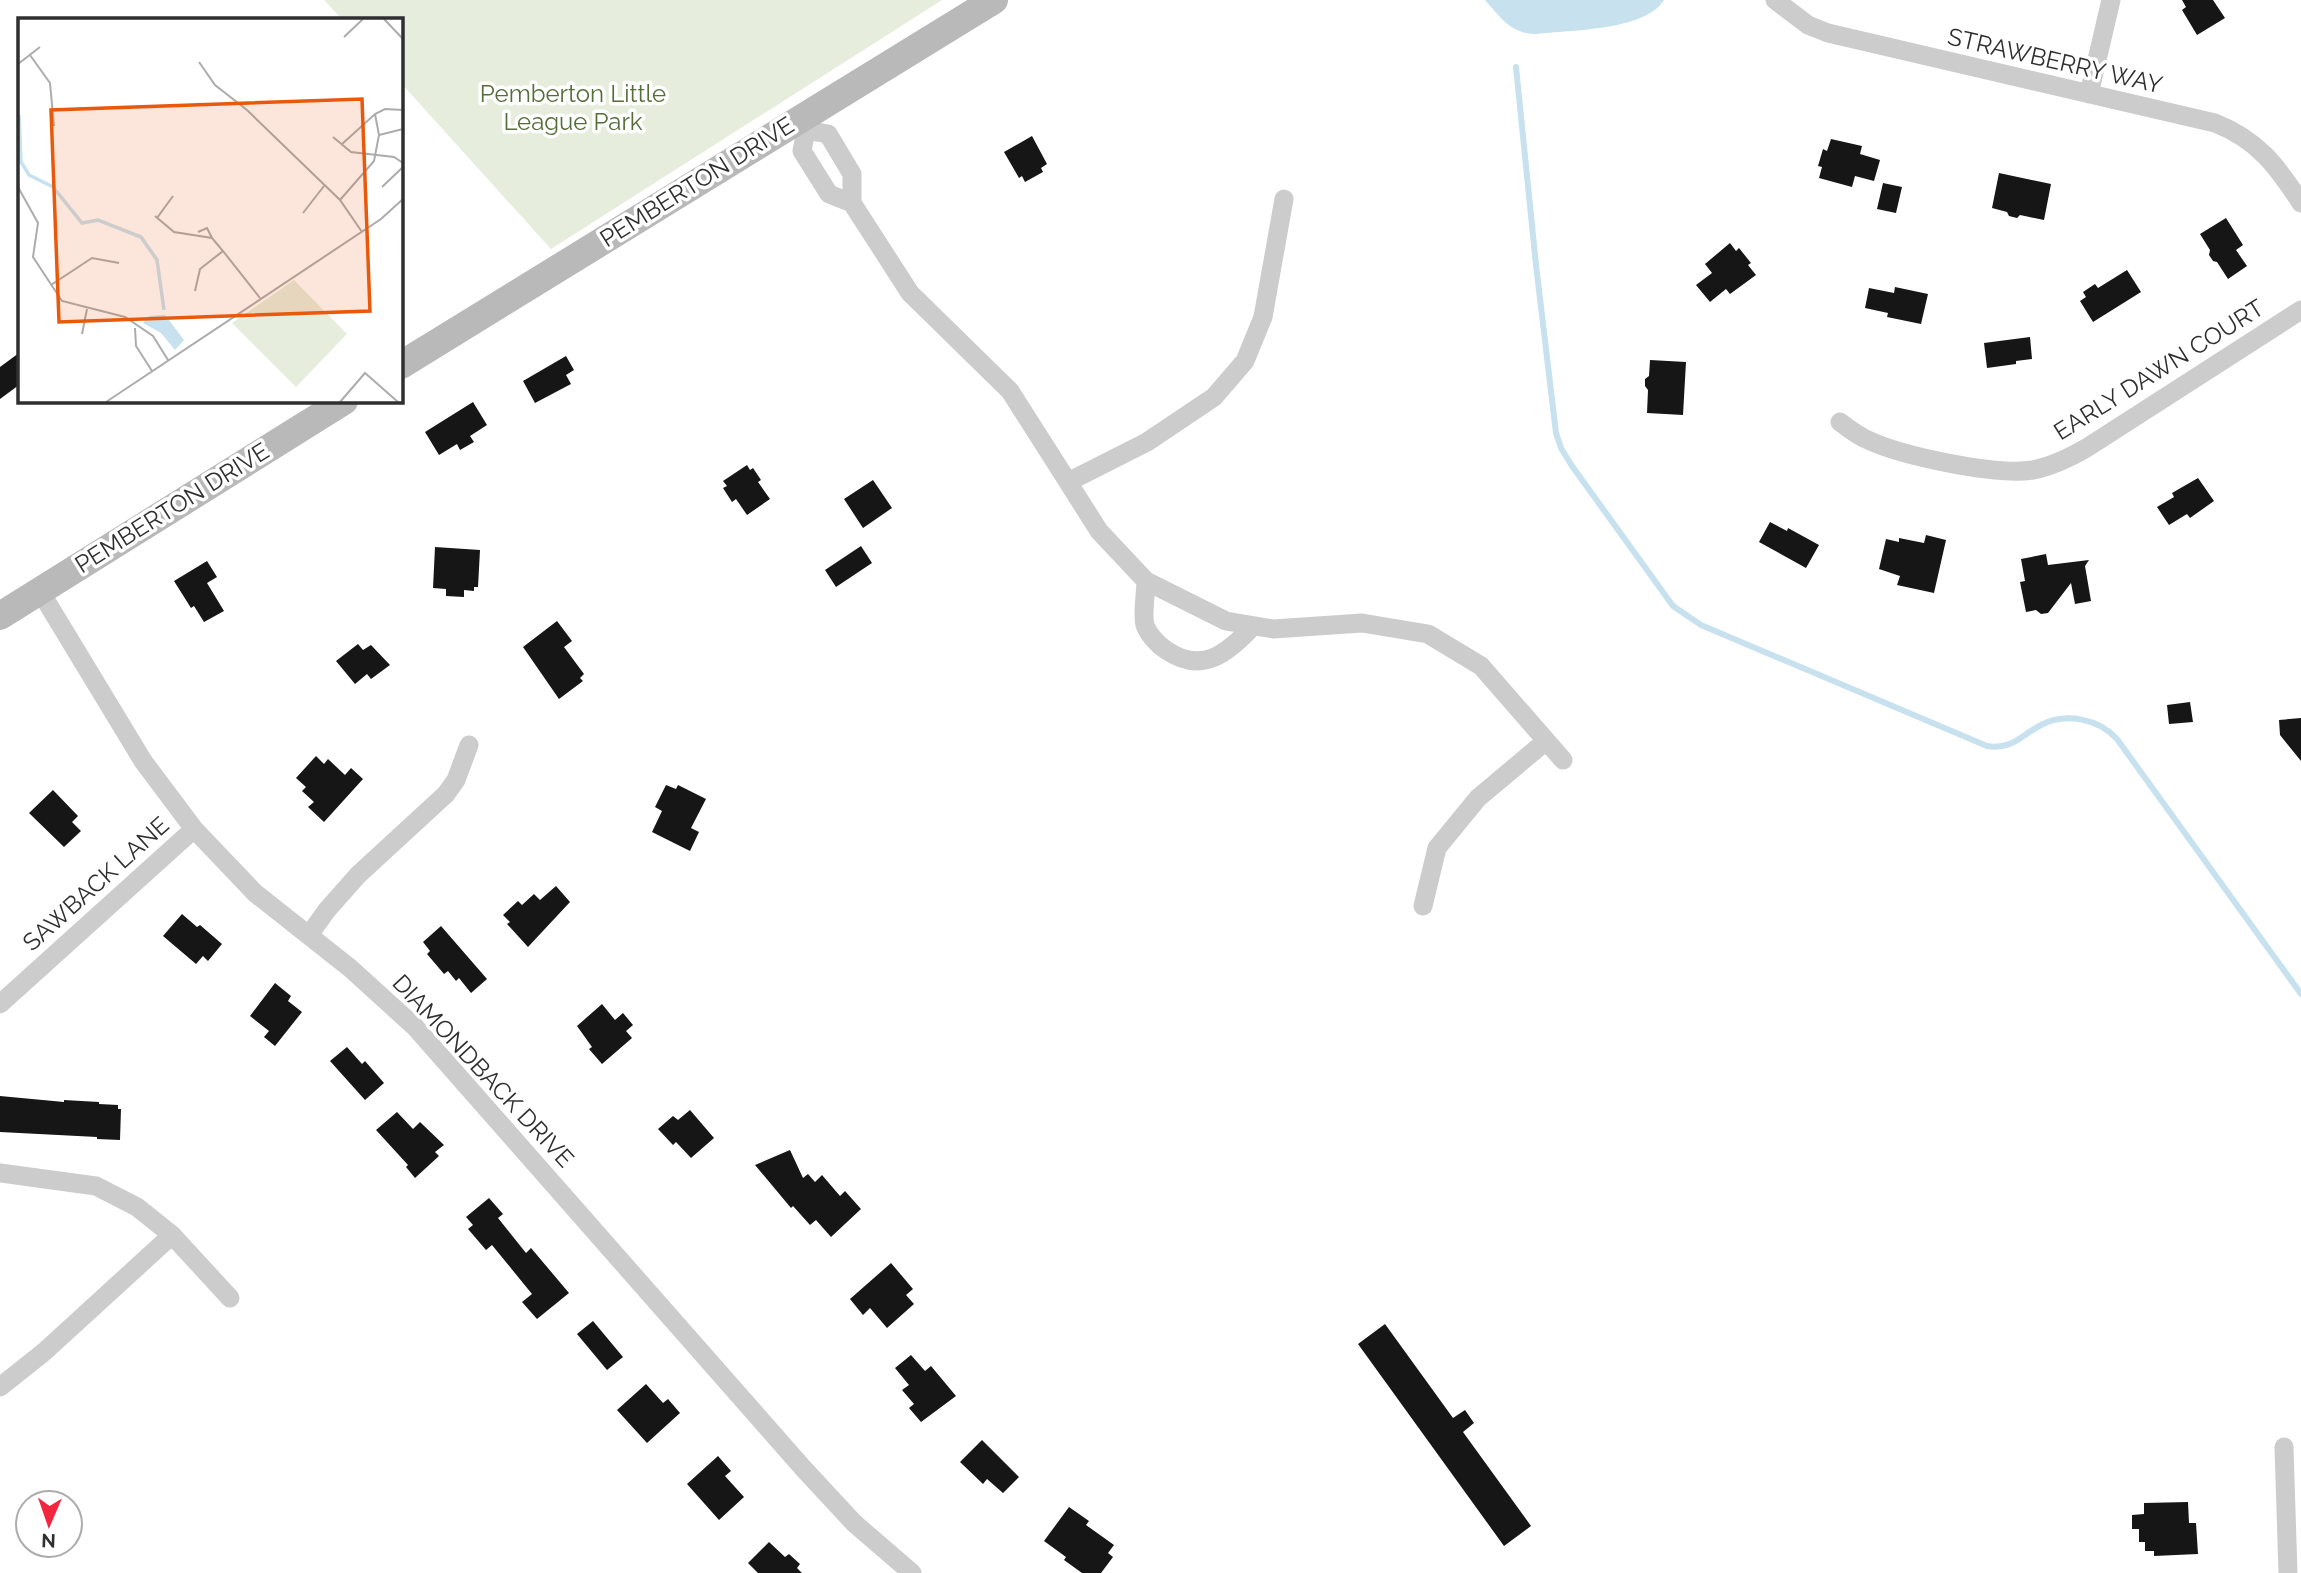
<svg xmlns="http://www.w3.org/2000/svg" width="2301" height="1573" font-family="Raleway,sans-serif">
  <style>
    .green { fill: #e6eddc }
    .water { fill: #c7e1ee }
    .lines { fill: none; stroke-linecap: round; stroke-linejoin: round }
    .stream { stroke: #c7e1ee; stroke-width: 6 }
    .building { fill: #161616 }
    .street { stroke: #ccc; stroke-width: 19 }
    .secondary { stroke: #b9b9b9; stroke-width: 28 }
    .labels { text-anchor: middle; stroke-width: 7; stroke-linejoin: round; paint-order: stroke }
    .street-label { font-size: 24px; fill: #2f2f2f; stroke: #fff }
    .park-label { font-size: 24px; fill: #556e39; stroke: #fff }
    .inset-river { fill: none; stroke: #c7e1ee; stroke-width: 3.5 }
    .inset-road { fill: none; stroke: #acacac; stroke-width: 2 }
    .view { fill: #e8590c; fill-opacity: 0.15; stroke: #e8590c; stroke-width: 3.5 }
    .inset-edge { fill: none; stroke: #2f2f2f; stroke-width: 3.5 }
  </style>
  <rect width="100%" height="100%" fill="#fff"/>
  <!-- green -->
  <path class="green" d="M 324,0 L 942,0 L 551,249 L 401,83 L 401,19 L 342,19 Z"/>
  <!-- water -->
  <path class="water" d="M 1485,0 L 1664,0 C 1645,31 1569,30 1536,34 C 1511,34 1500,17 1485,0 Z"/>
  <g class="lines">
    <!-- stream -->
    <path class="stream" d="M 1516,67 L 1536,265 L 1556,433 L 1561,448 L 1572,466 L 1673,606 L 1701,625 L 1987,746 C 2012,750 2020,736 2041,725 C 2066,712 2099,719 2117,739 L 2301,994"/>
  </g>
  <!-- building -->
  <path class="building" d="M 2182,0 L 2213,0 L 2225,18 L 2197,35 L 2182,10 L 2186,7 Z
    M 1032,136 L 1047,164 L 1041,168 L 1043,172 L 1025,182 L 1022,176 L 1019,178 L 1004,152 Z
    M 1831,139 L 1862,146 L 1860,154 L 1880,160 L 1874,181 L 1855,176 L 1852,187 L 1819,178 L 1822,167 L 1818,166 L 1823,149 L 1827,151 Z
    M 1999,173 L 2051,184 L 2044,220 L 2020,215 L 2017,218 L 2009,216 L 2007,212 L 1992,208 Z
    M 1883,183 L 1902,187 L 1896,213 L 1877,209 Z
    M 2226,218 L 2243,245 L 2236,250 L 2247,266 L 2228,279 L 2217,262 L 2213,261 L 2209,255 L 2210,250 L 2200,234 Z
    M 1730,243 L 1736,251 L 1739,248 L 1751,263 L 1748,265 L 1756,275 L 1730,294 L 1726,289 L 1710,302 L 1696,285 L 1712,273 L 1705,264 Z
    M 2127,270 L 2141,292 L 2093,322 L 2080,301 L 2086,297 L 2083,292 L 2095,284 L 2098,288 Z
    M 1895,287 L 1928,294 L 1921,324 L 1887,317 L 1888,313 L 1865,308 L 1869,288 L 1894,293 Z
    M 2030,337 L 2032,359 L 2016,361 L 2016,364 L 1987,368 L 1984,343 Z
    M 19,353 L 19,385 L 0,399 L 0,367 Z
    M 566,356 L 574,370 L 566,375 L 571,384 L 535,403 L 523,381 Z
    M 1650,360 L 1686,362 L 1683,415 L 1647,413 L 1648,390 L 1645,386 L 1645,379 L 1649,376 Z
    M 473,402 L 487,425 L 470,436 L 474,442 L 460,450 L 457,444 L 439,455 L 425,432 Z
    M 747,465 L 750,470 L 753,468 L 761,480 L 758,482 L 770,499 L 747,515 L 736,499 L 732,502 L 723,488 L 727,486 L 723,481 Z
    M 2198,478 L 2214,501 L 2190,518 L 2187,514 L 2169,525 L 2157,507 L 2174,497 L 2172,493 Z
    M 873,480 L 892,508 L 863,528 L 844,499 Z
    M 1770,522 L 1787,531 L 1788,528 L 1819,545 L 1806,568 L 1759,542 Z
    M 1926,535 L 1946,540 L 1934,593 L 1897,585 L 1900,576 L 1879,569 L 1886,539 L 1899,542 L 1899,538 L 1924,543 Z
    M 861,546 L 872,563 L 836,587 L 825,570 Z
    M 435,547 L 480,550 L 478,587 L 474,587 L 474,591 L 464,590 L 464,597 L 446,596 L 446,589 L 433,588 Z
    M 2046,554 L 2048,565 L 2089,560 L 2085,566 L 2091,601 L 2075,604 L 2071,583 L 2048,613 L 2041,614 L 2036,610 L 2026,612 L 2020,582 L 2025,581 L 2021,559 Z
    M 207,561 L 217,577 L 207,583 L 224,611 L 204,622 L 194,606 L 191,608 L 174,581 Z
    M 557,621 L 572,641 L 564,647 L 584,674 L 580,678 L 583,681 L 559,699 L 523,647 Z
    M 358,644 L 363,650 L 371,645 L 390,665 L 371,679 L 367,674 L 355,684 L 336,661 Z
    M 2190,702 L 2193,722 L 2169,724 L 2167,705 Z
    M 2301,718 L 2301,761 L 2280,735 L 2279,720 Z
    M 316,756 L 324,764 L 328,759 L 345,775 L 351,768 L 363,779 L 324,822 L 308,807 L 314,802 L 302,791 L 306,787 L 296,778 Z
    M 666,785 L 676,789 L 678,785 L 706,799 L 691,828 L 699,832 L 690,851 L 652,832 L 662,811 L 655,807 Z
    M 53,790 L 78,816 L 72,822 L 81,831 L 64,847 L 29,813 Z
    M 556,886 L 570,902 L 528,947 L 507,924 L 510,922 L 503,915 L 518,901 L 522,905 L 534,894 L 540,900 Z
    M 182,914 L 197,927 L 200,925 L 222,944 L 208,961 L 203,956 L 196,964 L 163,936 Z
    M 441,926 L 487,979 L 471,993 L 459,978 L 456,981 L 448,971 L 444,974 L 427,954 L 430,951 L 423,942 Z
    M 275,983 L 291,996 L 288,1001 L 302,1012 L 275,1046 L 264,1037 L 269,1031 L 250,1016 Z
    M 602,1004 L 615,1020 L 623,1013 L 633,1025 L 626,1031 L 632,1038 L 602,1064 L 589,1049 L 592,1047 L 577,1026 Z
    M 347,1047 L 362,1064 L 365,1061 L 384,1083 L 365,1100 L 330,1061 Z
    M 0,1096 L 64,1102 L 64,1100 L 99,1102 L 99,1104 L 118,1105 L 118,1109 L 121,1109 L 120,1140 L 97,1139 L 97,1137 L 0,1132 Z
    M 690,1110 L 714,1138 L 691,1158 L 676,1142 L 673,1145 L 658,1129 L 673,1116 L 678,1120 Z
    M 397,1112 L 413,1129 L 420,1122 L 444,1145 L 435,1152 L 439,1156 L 415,1178 L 406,1167 L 408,1165 L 376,1130 Z
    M 790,1150 L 803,1178 L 808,1174 L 815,1182 L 822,1175 L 840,1196 L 845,1191 L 861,1209 L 831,1237 L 816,1220 L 810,1225 L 793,1206 L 791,1208 L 755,1165 Z
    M 489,1198 L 503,1214 L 498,1218 L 526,1253 L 531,1248 L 569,1293 L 537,1319 L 522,1302 L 532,1294 L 492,1245 L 486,1250 L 468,1229 L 473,1225 L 466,1217 Z
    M 891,1263 L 913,1289 L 906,1295 L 914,1304 L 887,1328 L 870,1308 L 863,1315 L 850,1299 Z
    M 593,1321 L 623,1357 L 607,1370 L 577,1334 Z
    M 1385,1324 L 1453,1418 L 1465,1410 L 1474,1423 L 1463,1432 L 1531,1526 L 1504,1546 L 1358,1344 Z
    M 911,1355 L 925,1371 L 931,1366 L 956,1396 L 921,1422 L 909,1408 L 914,1404 L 902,1390 L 909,1385 L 895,1368 Z
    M 646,1384 L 663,1403 L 668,1399 L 680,1413 L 647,1443 L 617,1410 Z
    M 982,1440 L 1019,1477 L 1003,1493 L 987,1479 L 983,1484 L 960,1462 Z
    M 718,1456 L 731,1471 L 725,1476 L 744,1497 L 719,1520 L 687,1484 Z
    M 2188,1502 L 2189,1523 L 2196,1523 L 2198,1554 L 2154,1556 L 2154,1551 L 2145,1551 L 2145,1542 L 2139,1542 L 2139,1529 L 2132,1529 L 2132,1515 L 2144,1514 L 2144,1503 Z
    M 1069,1507 L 1089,1521 L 1086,1525 L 1114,1545 L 1108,1553 L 1113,1557 L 1101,1573 L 1082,1573 L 1064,1560 L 1066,1557 L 1044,1541 Z
    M 769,1542 L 785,1557 L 789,1554 L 800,1564 L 797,1568 L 802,1573 L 758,1573 L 748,1563 Z"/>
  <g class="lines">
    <!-- street -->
    <path class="street" d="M 1775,0 L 1808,25 L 1828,33 L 2215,123 C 2258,140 2277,166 2301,203
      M 2089,94 L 2111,0
      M 799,119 L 806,130 L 828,134 L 852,174 L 852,203
      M 806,130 L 802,151 L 829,194 L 852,203 L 910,293 L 1010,391 L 1068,482
      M 1284,199 L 1263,317 L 1245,361 L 1214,397 L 1147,442 L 1068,482 L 1099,531 L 1146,581 L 1226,621 L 1273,629 L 1362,623 L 1428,634 L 1481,666 L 1563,760
      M 1840,422 C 1849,429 1858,436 1868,440 C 1902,456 1996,476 2033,470 C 2053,466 2071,457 2088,447 L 2301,310
      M 1146,581 C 1146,592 1142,615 1145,625 C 1148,634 1158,645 1166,650 C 1202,675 1228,653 1253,626
      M 40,591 L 143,761 L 194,829 L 255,893 L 350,968 L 415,1027 L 803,1468 L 854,1523 L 912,1573
      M 1423,906 L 1437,848 L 1478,798 L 1546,741
      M 309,935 L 327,910 L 358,875 L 446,794 L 456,780 L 469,745
      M 0,1004 L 194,829
      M 0,1173 L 96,1186 L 137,1207 L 172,1235 L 230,1298
      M 0,1387 L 44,1352 L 172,1235
      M 2284,1447 L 2288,1573"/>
    <!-- secondary -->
    <path class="secondary" d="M 401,365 L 994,0
      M 0,616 L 344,401"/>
  </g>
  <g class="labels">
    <!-- street labels -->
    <g class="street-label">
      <text transform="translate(2055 61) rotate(13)" y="8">STRAWBERRY WAY</text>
      <text transform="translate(697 182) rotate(-32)" y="8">PEMBERTON DRIVE</text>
      <text transform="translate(2159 370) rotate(-32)" y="8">EARLY DAWN COURT</text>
      <text transform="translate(172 508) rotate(-32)" y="8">PEMBERTON DRIVE</text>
      <text transform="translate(96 884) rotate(-42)" y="8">SAWBACK LANE</text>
      <text transform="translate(483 1071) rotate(47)" y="8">DIAMONDBACK DRIVE</text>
    </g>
    <!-- park labels -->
    <g class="park-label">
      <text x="573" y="102">Pemberton Little<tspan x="573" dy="28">League Park</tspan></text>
    </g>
  </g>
  <!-- overview -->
  <g transform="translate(18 18)">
    <rect width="385" height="385" fill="#fff"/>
    <path d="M 276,262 L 329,316 L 278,369 L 214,305 Z" fill="#e6eddc"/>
    <path d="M 147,297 L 166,322 L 157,332 L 143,315 L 125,305 L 131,298 Z" fill="#c7e1ee"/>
    <path class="inset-river" d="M 1,97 L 3,144 L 11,157 L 35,169 L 64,205 L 80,202 L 123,219 L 139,242 L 146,292"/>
    <path class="inset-road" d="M 366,1 L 385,21M 326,19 L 345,1M 12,37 L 32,65 L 36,108M 181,44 L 197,67 L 229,92 L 322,182 L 344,214M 0,46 L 22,29M 361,117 L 385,111M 315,119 L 333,134 L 376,139 L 385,145M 323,127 L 357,96 L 367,91 L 385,92M 0,169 L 20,205 L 15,239 L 44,283 L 107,299 L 135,318 L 150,342M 364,169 L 385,149M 322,182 L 356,143 L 361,117 L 357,96M 285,195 L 306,168M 137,198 L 156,214 L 194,220 L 205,233 L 182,251 L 177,273M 139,200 L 155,178M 180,214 L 189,210 L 194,220M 205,233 L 242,280M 33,267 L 74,240 L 101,245M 117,310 L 118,328 L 134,353M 64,316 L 69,291M 88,384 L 363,201 L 385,181M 322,384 L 347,355 L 380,384"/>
    <path class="view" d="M 344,81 L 352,293 L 41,304 L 33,92 Z"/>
    <rect width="385" height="385" class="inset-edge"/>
  </g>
  <!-- north arrow -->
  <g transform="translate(49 1524) rotate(182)"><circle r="33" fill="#ffffff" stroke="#acacac" stroke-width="2"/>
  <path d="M0-5L12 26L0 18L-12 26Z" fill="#f12740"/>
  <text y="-10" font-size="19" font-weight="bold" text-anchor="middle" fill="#2f2f2f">N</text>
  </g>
</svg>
